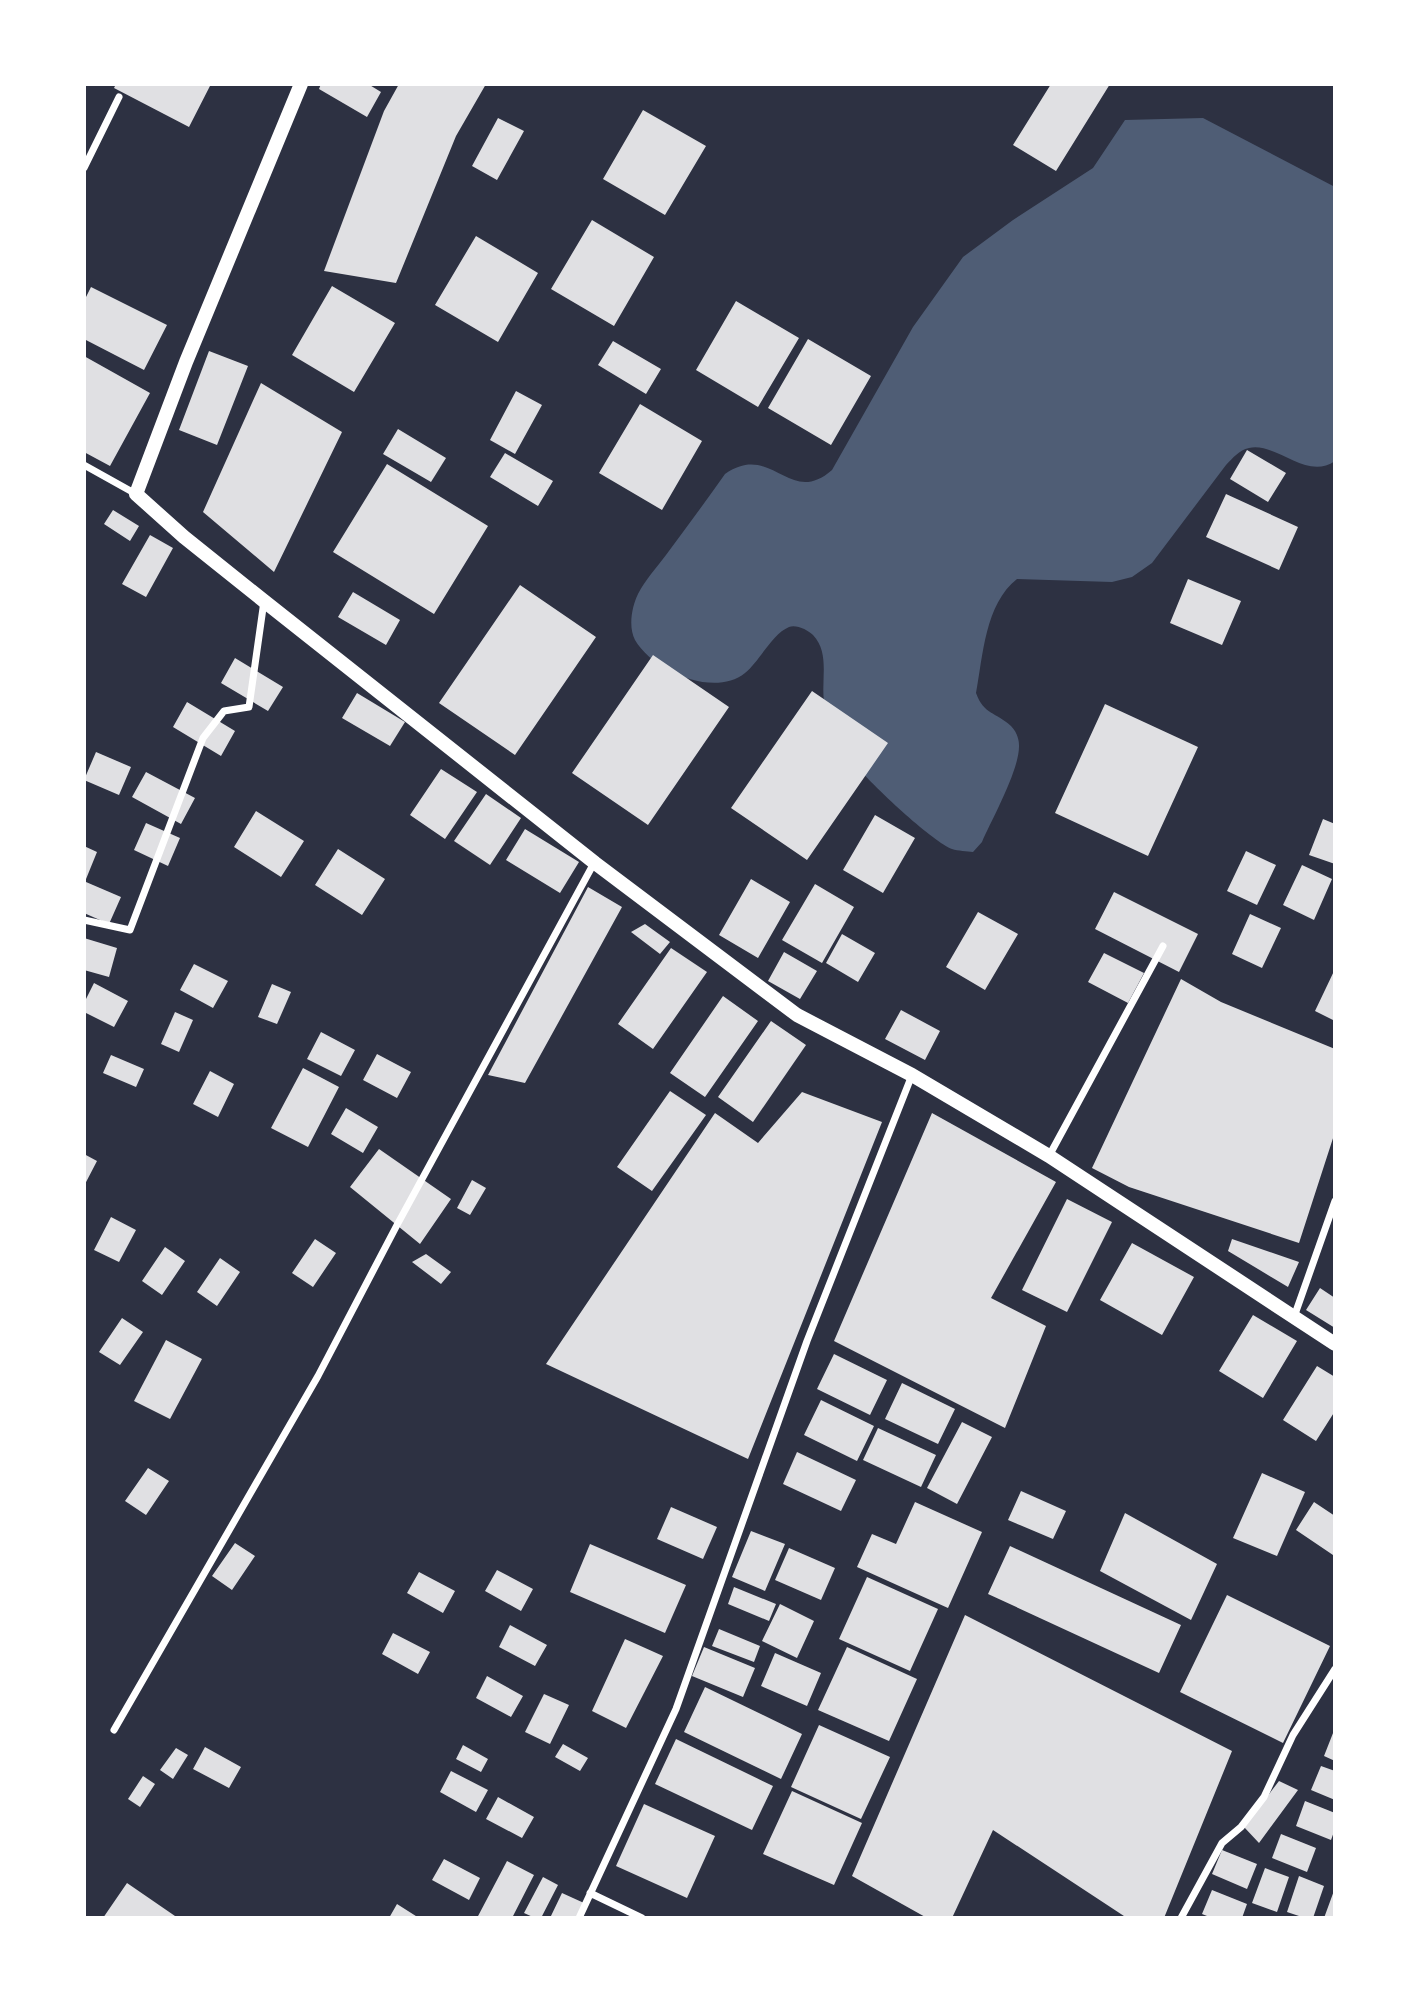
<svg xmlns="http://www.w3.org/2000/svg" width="1419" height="2002" font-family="Rubik,sans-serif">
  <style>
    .water { fill: #4f5d75 }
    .building { fill: #e0e0e3 }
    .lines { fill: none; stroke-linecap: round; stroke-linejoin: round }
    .minor { stroke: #fff; stroke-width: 7 }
    .secondary { stroke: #fff; stroke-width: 14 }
  </style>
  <rect width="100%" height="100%" fill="#2d3142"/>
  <!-- water -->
  <path class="water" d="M 1203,118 L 1335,187 L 1335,461 C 1306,481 1277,442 1249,448 C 1239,450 1233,458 1226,465 L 1152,563 L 1132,577 L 1112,582 L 1017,579 C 985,604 983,656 976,693 C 984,715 996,712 1011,726 C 1016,731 1019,738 1019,745 C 1020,769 992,819 982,842 L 973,852 C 967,851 958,851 952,849 C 929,840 848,764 837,741 C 831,731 825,713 824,701 C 821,679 830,653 813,635 C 808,630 796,624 789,627 C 772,634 759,662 745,673 C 714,698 653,671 635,640 C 628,627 632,606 638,594 C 645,580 657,567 666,555 C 686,528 706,501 725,474 C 772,441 789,508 832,470 L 913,327 L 963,257 L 1013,220 L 1093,168 L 1125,120 Z"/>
  <!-- building -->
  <path class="building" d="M 116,84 L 211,84 L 189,127 L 114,88 Z
    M 321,84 L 368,84 L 381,92 L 367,117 L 319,89 Z
    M 399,84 L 486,84 L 456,136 L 396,283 L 324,271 L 384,111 Z
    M 1051,84 L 1110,84 L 1056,171 L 1013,145 Z
    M 643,110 L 706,146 L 665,215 L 603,179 Z
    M 498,118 L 524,131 L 497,180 L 472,166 Z
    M 592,220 L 654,257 L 614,326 L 551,289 Z
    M 476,236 L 538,273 L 498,342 L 435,305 Z
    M 332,286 L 395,323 L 354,392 L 292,355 Z
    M 91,287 L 167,325 L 144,370 L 84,339 L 84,301 Z
    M 736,301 L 799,338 L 758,407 L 696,370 Z
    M 808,339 L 871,376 L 831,445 L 768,408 Z
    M 613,341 L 661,369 L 646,394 L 598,365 Z
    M 209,351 L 248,366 L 217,445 L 179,430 Z
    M 84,356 L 150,393 L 110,466 L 84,452 Z
    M 261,383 L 342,432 L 274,572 L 203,512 Z
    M 516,391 L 542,405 L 515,454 L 490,440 Z
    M 640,404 L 702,441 L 662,510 L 599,473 Z
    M 398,429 L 446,458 L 431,482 L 383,454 Z
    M 1247,450 L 1286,473 L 1268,502 L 1230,479 Z
    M 505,453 L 553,481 L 538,506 L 490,477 Z
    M 387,464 L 488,526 L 434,614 L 333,552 Z
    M 1226,494 L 1298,527 L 1279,570 L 1206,537 Z
    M 113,510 L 139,526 L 130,541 L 104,524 Z
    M 150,535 L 173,548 L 146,597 L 122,584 Z
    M 1188,579 L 1241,601 L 1222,645 L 1170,623 Z
    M 520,585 L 596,637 L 515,755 L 439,703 Z
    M 353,592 L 400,620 L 386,645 L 338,617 Z
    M 653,655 L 729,707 L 648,825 L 572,773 Z
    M 235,658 L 283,687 L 268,711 L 221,683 Z
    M 812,691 L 888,743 L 807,860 L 731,808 Z
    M 357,693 L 405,722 L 390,746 L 342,718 Z
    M 187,702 L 235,731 L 221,756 L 173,727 Z
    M 1105,704 L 1198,747 L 1148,856 L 1055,813 Z
    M 96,752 L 131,767 L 119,795 L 84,780 Z
    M 441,769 L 477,792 L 445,839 L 410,815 Z
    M 146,772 L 195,798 L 181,824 L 132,797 Z
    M 486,794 L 521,818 L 490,865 L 454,841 Z
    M 256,811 L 304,841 L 281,877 L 234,847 Z
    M 875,815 L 915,838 L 883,893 L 843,870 Z
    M 1323,819 L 1335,824 L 1335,864 L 1309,855 Z
    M 146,823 L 180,838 L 168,866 L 134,850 Z
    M 525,829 L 579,862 L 560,893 L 506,860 Z
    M 84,846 L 97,852 L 84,884 Z
    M 338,849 L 385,879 L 362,915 L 315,885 Z
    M 1246,851 L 1276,865 L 1257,905 L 1227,891 Z
    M 1302,865 L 1332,879 L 1314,920 L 1283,905 Z
    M 751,879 L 790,902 L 758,958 L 719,935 Z
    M 86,882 L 121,897 L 109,924 L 84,913 Z
    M 815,884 L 854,907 L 822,963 L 782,940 Z
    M 588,887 L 622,907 L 525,1083 L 488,1075 Z
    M 1114,892 L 1198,934 L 1179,972 L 1095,929 Z
    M 978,912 L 1018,934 L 985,990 L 946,967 Z
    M 1250,914 L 1281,928 L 1262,968 L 1232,954 Z
    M 645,924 L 670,942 L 660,954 L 631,932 Z
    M 842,934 L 875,953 L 858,982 L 826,963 Z
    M 84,938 L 117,948 L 109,977 L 84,970 Z
    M 671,948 L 707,972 L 653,1049 L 618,1024 Z
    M 784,952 L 817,971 L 800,999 L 768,981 Z
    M 1104,953 L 1144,973 L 1128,1003 L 1088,982 Z
    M 194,964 L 228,981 L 213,1008 L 180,990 Z
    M 1335,969 L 1335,1021 L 1315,1011 Z
    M 1181,979 L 1221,1002 L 1335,1049 L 1335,1132 L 1299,1243 L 1129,1187 L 1092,1168 Z
    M 94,983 L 128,1001 L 114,1027 L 84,1012 L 84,1003 Z
    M 272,984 L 291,992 L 277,1024 L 258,1017 Z
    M 723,996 L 758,1021 L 705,1097 L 670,1073 Z
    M 901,1010 L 940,1031 L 925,1060 L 885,1039 Z
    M 175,1012 L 193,1020 L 179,1052 L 161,1044 Z
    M 771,1021 L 806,1045 L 753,1122 L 718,1097 Z
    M 321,1032 L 355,1050 L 341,1076 L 307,1059 Z
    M 377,1054 L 411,1072 L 397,1098 L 363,1080 Z
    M 111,1055 L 144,1069 L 136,1087 L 103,1073 Z
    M 303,1068 L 339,1087 L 308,1147 L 271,1128 Z
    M 210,1071 L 234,1084 L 218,1117 L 193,1104 Z
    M 670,1091 L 706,1115 L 652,1191 L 617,1167 Z
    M 802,1092 L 882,1122 L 748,1459 L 546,1364 L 715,1113 L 758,1143 Z
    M 346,1108 L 378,1127 L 363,1153 L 331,1134 Z
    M 932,1113 L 1056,1182 L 991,1298 L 1046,1326 L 1005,1428 L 834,1341 Z
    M 379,1149 L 451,1199 L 420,1244 L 350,1187 Z
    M 84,1154 L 97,1161 L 84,1186 Z
    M 472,1180 L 486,1188 L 470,1215 L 457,1208 Z
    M 1067,1199 L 1112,1222 L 1067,1312 L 1022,1290 Z
    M 111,1217 L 136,1230 L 119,1262 L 94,1250 Z
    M 315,1239 L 336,1253 L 313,1287 L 292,1273 Z
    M 1232,1239 L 1299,1262 L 1288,1287 L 1228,1251 Z
    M 1132,1243 L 1194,1277 L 1162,1335 L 1100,1300 Z
    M 165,1247 L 185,1261 L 162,1295 L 142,1281 Z
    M 426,1254 L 451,1272 L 441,1284 L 412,1262 Z
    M 220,1258 L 240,1272 L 217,1306 L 197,1292 Z
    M 1320,1288 L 1335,1298 L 1335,1328 L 1306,1310 Z
    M 1253,1315 L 1297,1341 L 1263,1398 L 1219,1371 Z
    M 122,1318 L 143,1332 L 120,1365 L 99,1352 Z
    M 166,1340 L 202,1359 L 170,1419 L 134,1401 Z
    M 834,1354 L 887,1380 L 870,1415 L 817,1389 Z
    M 1317,1366 L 1335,1377 L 1335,1411 L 1316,1441 L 1283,1420 Z
    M 902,1383 L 955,1409 L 938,1444 L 885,1419 Z
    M 821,1400 L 874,1426 L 857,1461 L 804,1435 Z
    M 962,1422 L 992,1437 L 957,1504 L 927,1488 Z
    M 878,1428 L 936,1455 L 921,1487 L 863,1460 Z
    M 797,1452 L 856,1480 L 841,1511 L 783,1484 Z
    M 148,1468 L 169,1481 L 146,1515 L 125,1501 Z
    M 1262,1473 L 1305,1492 L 1277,1556 L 1233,1538 Z
    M 1021,1491 L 1066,1511 L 1053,1539 L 1008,1520 Z
    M 915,1502 L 982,1532 L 948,1608 L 857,1567 L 872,1534 L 896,1544 Z
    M 1314,1502 L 1335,1516 L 1333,1555 L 1296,1530 Z
    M 671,1507 L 717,1527 L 703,1559 L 657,1539 Z
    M 1125,1513 L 1217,1564 L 1191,1620 L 1100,1571 Z
    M 751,1531 L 785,1544 L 765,1591 L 732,1577 Z
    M 235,1543 L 255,1556 L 232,1590 L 212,1576 Z
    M 590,1544 L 686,1585 L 665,1633 L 570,1592 Z
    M 1010,1546 L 1181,1625 L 1159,1673 L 988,1594 Z
    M 789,1548 L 835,1568 L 821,1600 L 775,1580 Z
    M 497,1570 L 533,1589 L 521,1611 L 485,1591 Z
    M 419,1572 L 455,1591 L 443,1613 L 407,1593 Z
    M 867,1577 L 938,1609 L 910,1671 L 839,1639 Z
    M 734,1587 L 776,1604 L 769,1621 L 728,1604 Z
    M 1227,1595 L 1330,1646 L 1283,1743 L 1180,1692 Z
    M 780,1604 L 814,1621 L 797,1658 L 762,1641 Z
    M 965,1615 L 1232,1751 L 1164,1918 L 1127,1918 L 993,1830 L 952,1918 L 927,1918 L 852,1876 Z
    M 510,1625 L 547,1645 L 535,1666 L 499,1647 Z
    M 719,1629 L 760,1646 L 754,1662 L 712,1646 Z
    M 393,1633 L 430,1652 L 418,1674 L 382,1654 Z
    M 625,1639 L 663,1656 L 626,1728 L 592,1711 Z
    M 704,1647 L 755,1668 L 743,1697 L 692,1676 Z
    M 847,1647 L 917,1679 L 889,1741 L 818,1710 Z
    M 775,1653 L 821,1673 L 807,1706 L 761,1686 Z
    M 487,1676 L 523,1696 L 511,1717 L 476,1698 Z
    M 705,1687 L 802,1734 L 781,1779 L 684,1732 Z
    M 544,1694 L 569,1705 L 550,1744 L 525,1732 Z
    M 819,1725 L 890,1757 L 861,1819 L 791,1787 Z
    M 1335,1728 L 1335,1761 L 1324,1756 Z
    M 676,1739 L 773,1786 L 752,1830 L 655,1784 Z
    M 563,1744 L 588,1758 L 580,1771 L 555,1757 Z
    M 463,1745 L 488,1759 L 481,1772 L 456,1759 Z
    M 205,1747 L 241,1767 L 229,1788 L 193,1769 Z
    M 176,1748 L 188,1755 L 173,1779 L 160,1770 Z
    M 1321,1766 L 1335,1771 L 1335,1800 L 1311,1790 Z
    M 451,1771 L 488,1790 L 476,1812 L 440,1792 Z
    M 143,1776 L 155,1784 L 140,1807 L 128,1799 Z
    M 1279,1781 L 1298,1790 L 1259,1843 L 1244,1827 Z
    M 792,1791 L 862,1823 L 834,1885 L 763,1854 Z
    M 498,1797 L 534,1817 L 522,1838 L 486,1819 Z
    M 1305,1801 L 1335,1813 L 1335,1829 L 1331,1840 L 1296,1826 Z
    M 644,1804 L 715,1836 L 687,1898 L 616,1866 Z
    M 1281,1834 L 1316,1848 L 1307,1872 L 1272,1858 Z
    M 1222,1850 L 1257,1864 L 1247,1889 L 1212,1874 Z
    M 444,1859 L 480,1878 L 469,1900 L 432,1880 Z
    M 507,1861 L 534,1875 L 512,1918 L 477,1918 Z
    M 1265,1868 L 1289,1877 L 1277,1912 L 1252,1903 Z
    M 1299,1876 L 1324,1886 L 1313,1918 L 1305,1918 L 1287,1912 Z
    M 543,1877 L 558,1885 L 541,1918 L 535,1918 L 524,1913 Z
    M 127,1883 L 175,1916 L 174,1918 L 103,1918 Z
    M 1335,1888 L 1335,1918 L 1324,1918 Z
    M 1212,1890 L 1247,1904 L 1242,1918 L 1212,1918 L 1202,1914 Z
    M 562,1893 L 584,1903 L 577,1918 L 550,1918 Z
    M 397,1904 L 419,1918 L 389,1918 Z"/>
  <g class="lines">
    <!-- minor -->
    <path class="minor" d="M 84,168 L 119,97
      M 84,465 L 136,494
      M 84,920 L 130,930 L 203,738 L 224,711 L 249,707 L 264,601
      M 1049,1156 L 1163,946
      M 1294,1317 L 1335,1201
      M 114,1730 L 318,1376 L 397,1225 L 594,863
      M 590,1893 L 642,1918
      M 579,1918 L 676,1709 L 807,1341 L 912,1075
      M 1181,1918 L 1222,1843 L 1241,1827 L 1264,1797 L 1293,1735 L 1335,1669"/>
    <!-- secondary -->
    <path class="secondary" d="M 301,84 L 186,362 L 136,494 L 184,537 L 264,601 L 595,863 L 797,1015 L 912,1075 L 1049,1156 L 1335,1344"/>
  </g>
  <!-- border -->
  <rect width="1419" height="2002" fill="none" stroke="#ffffff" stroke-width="172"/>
</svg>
